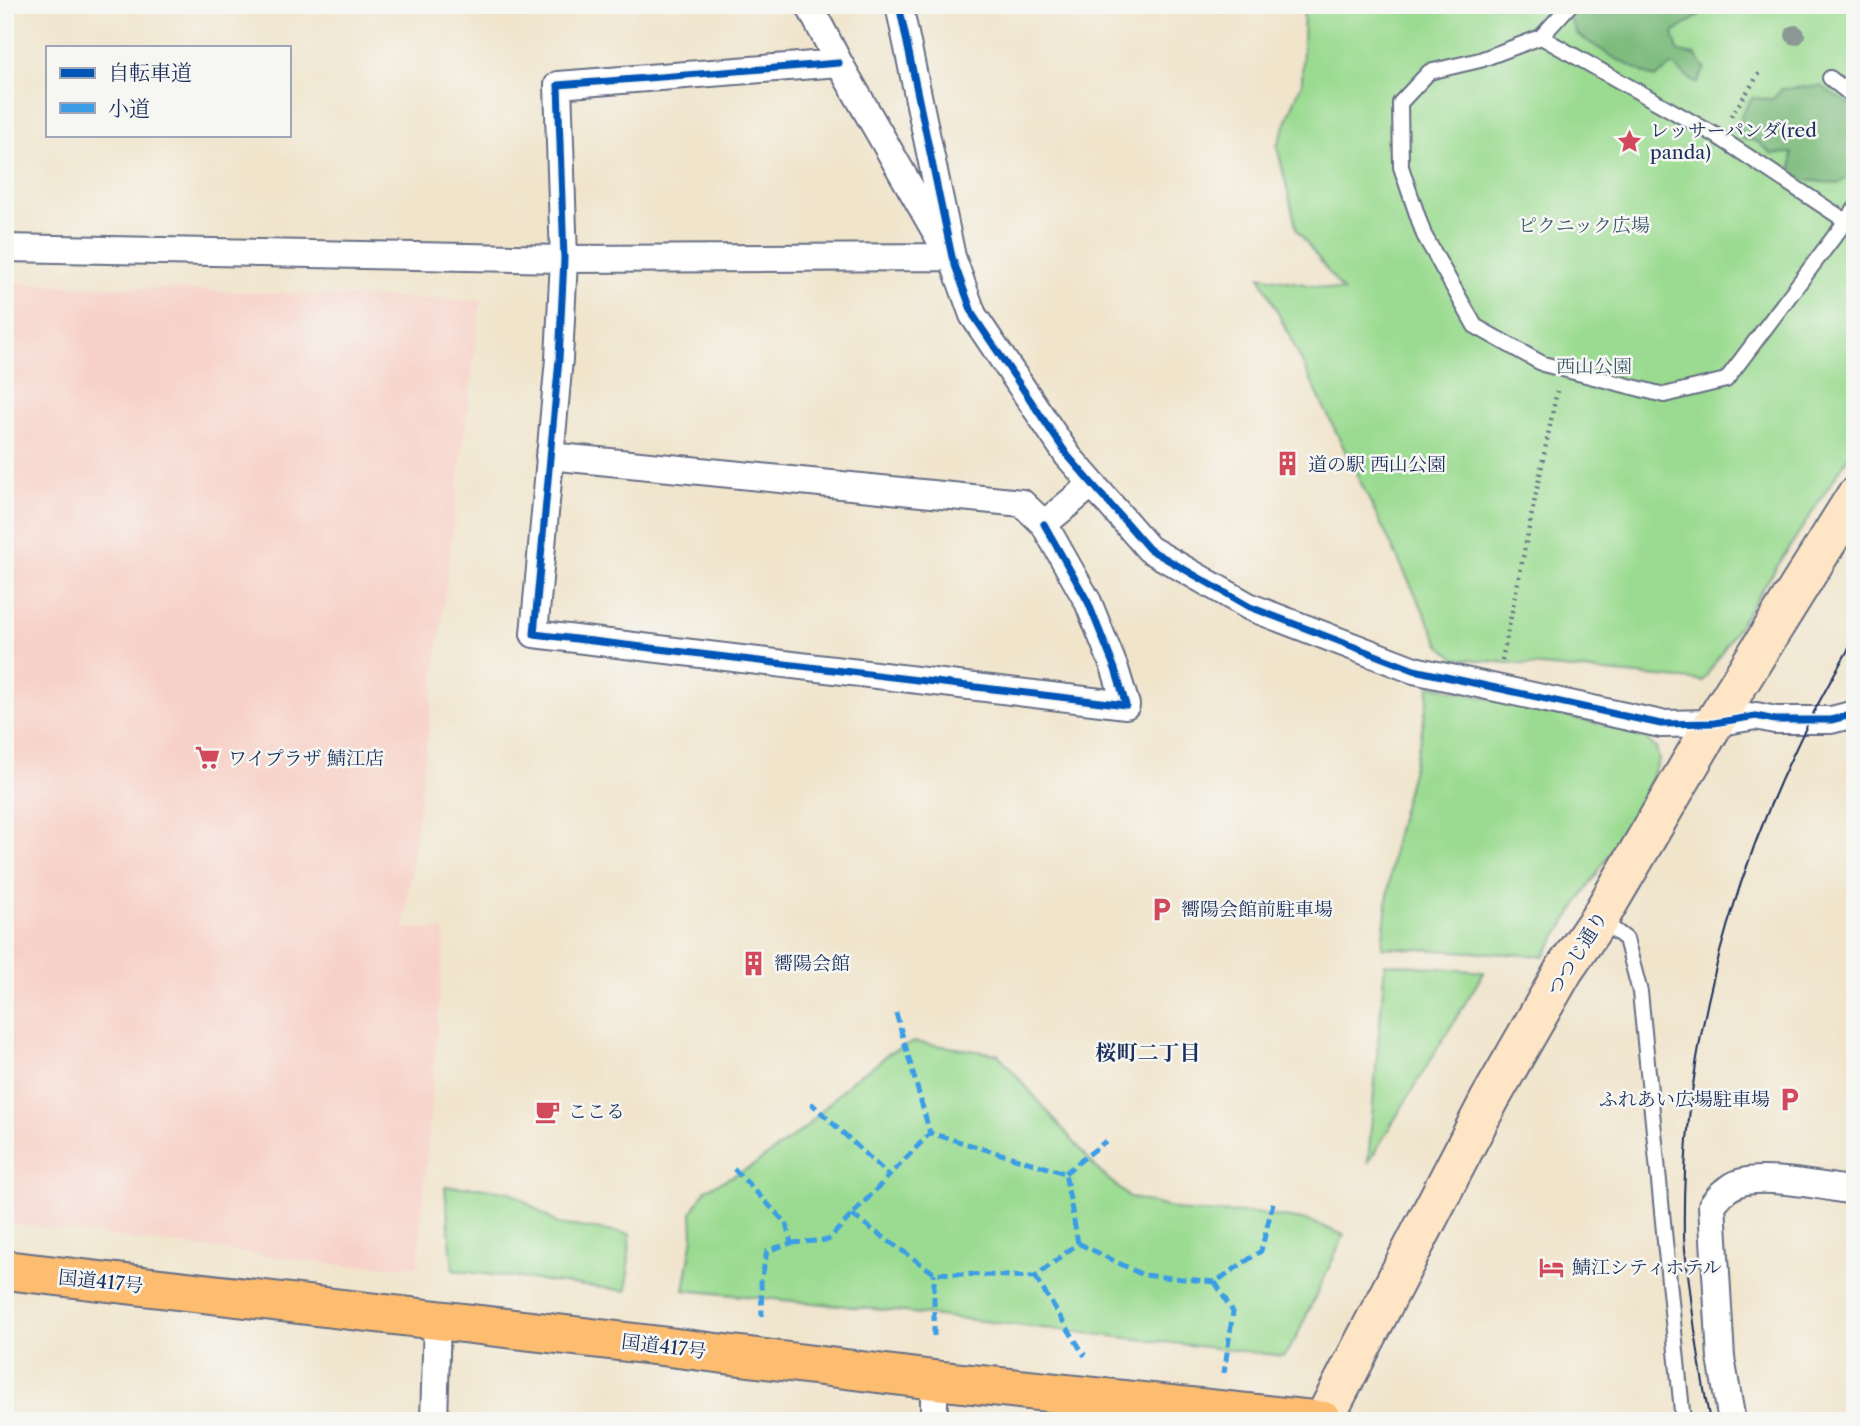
<svg xmlns="http://www.w3.org/2000/svg" width="1860" height="1426" font-family="'Libre Caslon Text','Noto Serif JP',serif">
  <style>
    .built { fill: #f7d1c8 }
    .green { fill: #9bdb91; stroke: #5b8578; stroke-width: 2 }
    .forest { fill: #7cbb7b; stroke: #4c756c; stroke-width: 2 }
    .lines { fill: none; stroke-linecap: round; stroke-linejoin: round }
    .lane-casing { stroke: #666e84; stroke-width: 18 }
    .street-casing { stroke: #666e84; stroke-width: 30 }
    .secondary-casing { stroke: #666e84; stroke-width: 42 }
    .highway-casing { stroke: #666e84; stroke-width: 42 }
    .path { stroke: #666e84; stroke-width: 4.5; stroke-dasharray: 2 5; stroke-linecap: butt }
    .lane { stroke: #fff; stroke-width: 14 }
    .street { stroke: #fff; stroke-width: 26 }
    .secondary { stroke: #fee5c5; stroke-width: 38 }
    .highway { stroke: #fcbd6f; stroke-width: 38 }
    .tram { stroke: #1b2f5e; stroke-width: 2 }
    .quiet { stroke: #3b9de6; stroke-width: 5; stroke-dasharray: 10 5; stroke-linecap: butt }
    .cycleway-casing { stroke: #f6f6f2; stroke-width: 11 }
    .cycleway { stroke: #0057b8; stroke-width: 7 }
    .tree { fill: #8c9896 }
    .labels { text-anchor: middle; stroke-width: 5; stroke-linejoin: round; paint-order: stroke }
    .poi-label { font-size: 19px; fill: #1b2f5e; stroke: #f6f6f2; text-anchor: start }
    .park-label { font-size: 19px; fill: #3b5a6b; stroke: #f6f6f2 }
    .street-label { font-size: 19px; fill: #1b2f5e; stroke: #f6f6f2 }
    .neighbourhood-label { font-size: 21px; font-weight: bold; fill: #1b2f5e; stroke: #f6f6f2 }
  </style>
  <rect width="100%" height="100%" fill="#f6f6f2"/>
  <filter id="ink" filterUnits="userSpaceOnUse"><feTurbulence type="fractalNoise" baseFrequency=".0143" numOctaves="2"/><feDisplacementMap in="SourceGraphic" scale="14" xChannelSelector="R" yChannelSelector="G"/><feConvolveMatrix kernelMatrix="1 2 1 2 8 2 1 2 1" color-interpolation-filters="sRGB"/></filter>
  <filter id="wash" filterUnits="userSpaceOnUse"><feTurbulence type="fractalNoise" baseFrequency=".00686" numOctaves="4" result="noise"/><feDisplacementMap in="SourceGraphic" scale="28" xChannelSelector="R" yChannelSelector="G"/><feGaussianBlur stdDeviation="1.57" result="paint"/><feColorMatrix in="noise" values="0 0 0 0 0 0 0 0 0 0 0 0 0 0 0 0 0 1.4 0 .05"/><feComposite in="paint" operator="in"/></filter>
  <g filter="url(#wash)">
    <rect width="100%" height="100%" fill="#f0e4cb"/>
    <!-- built -->
    <path class="built" d="M 5,283 L 481,301 L 404,928 L 445,930 L 418,1266 L 350,1266 L 5,1223 Z"/>
    <!-- green -->
    <path class="green" d="M 1304,5 L 1855,5 L 1855,446 L 1703,681 L 1455,658 L 1440,645 L 1260,276 L 1343,291 L 1297,230 L 1277,146 L 1302,82 Z
      M 1430,685 L 1639,733 L 1656,748 L 1659,760 L 1640,806 L 1544,956 L 1382,947 L 1394,842 L 1421,736 Z
      M 1385,963 L 1484,972 L 1368,1163 Z
      M 914,1042 L 998,1054 L 1099,1171 L 1129,1197 L 1187,1212 L 1256,1213 L 1309,1221 L 1344,1235 L 1296,1338 L 1284,1356 L 904,1312 L 684,1290 L 693,1237 L 692,1212 L 706,1189 L 753,1166 L 805,1128 L 853,1079 L 878,1063 L 889,1053 Z
      M 445,1187 L 477,1187 L 511,1192 L 558,1224 L 630,1234 L 627,1291 L 453,1270 Z"/>
    <!-- forest -->
    <path class="forest" d="M 1562,5 L 1715,5 L 1673,33 L 1678,52 L 1695,55 L 1705,68 L 1697,84 L 1672,65 L 1655,78 L 1614,58 L 1578,35 Z
      M 1821,86 L 1855,108 L 1855,172 L 1838,184 L 1806,180 L 1792,175 L 1792,153 L 1772,154 L 1756,141 L 1742,139 L 1741,115 L 1752,98 L 1773,99 L 1782,89 Z"/>
  </g>
  <g filter="url(#ink)">
    <g class="lines">
      <defs>
        <path id="lane" d="M 1570,5 L 1541,37 L 1480,60 L 1429,72 L 1400,103 L 1401,167 L 1424,235 L 1475,326 L 1543,364 L 1664,395 L 1726,380 L 1855,209
          M 1541,37 L 1717,136 L 1846,221
          M 1830,78 L 1855,98
          M 1601,920 L 1626,939 L 1640,992 L 1683,1421"/>
        <path id="street" d="M 809,5 L 839,63 L 941,241
          M 899,5 L 952,257 L 973,315 L 1068,456 L 1149,549 L 1250,607 L 1414,670 L 1661,724 L 1714,723 L 1756,716 L 1775,720 L 1831,720 L 1855,714
          M 839,63 L 558,85 L 564,259 L 559,359 L 534,634 L 1126,705 L 1115,669 L 1088,602 L 1044,524
          M 5,248 L 564,259 L 952,257
          M 549,456 L 1022,503 L 1044,524 L 1092,484
          M 934,1380 L 934,1421
          M 434,1421 L 437,1319
          M 1732,1421 L 1721,1358 L 1712,1205 C 1719,1196 1725,1189 1736,1184 C 1760,1173 1826,1187 1855,1191"/>
        <path id="secondary" d="M 1323,1421 L 1490,1099 L 1564,970 L 1599,919 L 1714,723 L 1855,497"/>
        <path id="highway" d="M 5,1270 L 661,1346 L 934,1380 L 1323,1421"/>
      </defs>
      <!-- lane casing -->
      <use href="#lane" class="lane-casing"/>
      <!-- street casing -->
      <use href="#street" class="street-casing"/>
      <!-- secondary casing -->
      <use href="#secondary" class="secondary-casing"/>
      <!-- highway casing -->
      <use href="#highway" class="highway-casing"/>
      <!-- path -->
      <path class="path" d="M 1731,116 L 1761,71
        M 1502,660 L 1557,391"/>
      <!-- lane -->
      <use href="#lane" class="lane"/>
      <!-- street -->
      <use href="#street" class="street"/>
      <!-- secondary -->
      <use href="#secondary" class="secondary"/>
      <!-- highway -->
      <use href="#highway" class="highway"/>
      <!-- tram -->
      <path class="tram" d="M 1710,1421 C 1701,1377 1695,1334 1690,1290 C 1688,1272 1685,1255 1684,1237 C 1680,1024 1747,819 1855,638"/>
      <!-- quiet -->
      <path class="quiet" d="M 896,1013 L 930,1133
        M 734,1169 L 786,1223 L 791,1243 L 767,1251 L 761,1282 L 762,1316
        M 1065,1173 L 1106,1141
        M 852,1215 L 934,1273 L 1035,1277 L 1078,1243 L 1065,1173 L 930,1133 L 889,1176
        M 791,1243 L 828,1240 L 889,1176 L 811,1103
        M 1078,1243 L 1143,1275 L 1215,1282 L 1261,1251 L 1274,1199
        M 1035,1277 L 1085,1356
        M 1215,1282 L 1233,1312 L 1224,1373
        M 934,1336 L 934,1273"/>
      <defs>
        <path id="cycleway" d="M 899,5 L 952,257 L 973,315 L 1068,456 L 1149,549 L 1250,607 L 1414,670 L 1661,724 L 1714,723 L 1756,716 L 1775,720 L 1831,720 L 1855,714
          M 839,63 L 558,85 L 564,259 L 559,359 L 534,634 L 1126,705 L 1115,669 L 1088,602 L 1044,524"/>
      </defs>
      <!-- cycleway casing -->
      <use href="#cycleway" class="cycleway-casing"/>
      <!-- cycleway -->
      <use href="#cycleway" class="cycleway"/>
    </g>
    <!-- trees -->
    <circle class="tree" cx="1795" cy="35" r="10"/>
  </g>
  <!-- icons -->
  <defs>
    <symbol id="sight-bare" viewBox="-9 -9 18 18"><path d="M0-6L1.8-2.2L6-1.7L2.9 1.2L3.7 5.4L0 3.3L-3.7 5.4L-2.9 1.2L-6-1.7L-1.8-2.2Z" fill="#d1495b" stroke="#f6f6f2" stroke-width="2.5" paint-order="stroke"/></symbol>
    <symbol id="building-bare" viewBox="-9 -9 18 18"><path d="M-4-6H4V6H1V3H-1V6H-4ZM-2.5-4.3h1.7v1.8h-1.7ZM.8-4.3h1.7v1.8H.8ZM-2.5-1h1.7V.8h-1.7ZM.8-1h1.7V.8H.8Z" fill="#d1495b" stroke="#f6f6f2" stroke-width="2.5" paint-order="stroke"/></symbol>
    <symbol id="supermarket-bare" viewBox="-9 -9 18 18"><path d="M-6-5.5h2.5l.6 2H6L4.5 2H-2.5L-4.4-4H-6ZM-1.5 3.2a1.3 1.3 0 1 0 .1 0ZM3 3.2a1.3 1.3 0 1 0 .1 0Z" fill="#d1495b" stroke="#f6f6f2" stroke-width="2.5" paint-order="stroke"/></symbol>
    <symbol id="parking-bare" viewBox="-9 -9 18 18"><path d="M-3.5-5.5H1a3.5 3.5 0 0 1 0 7H-1V5.5H-3.5ZM-1-3.4V-.6H.8a1.4 1.4 0 0 0 0-2.8Z" fill="#d1495b" stroke="#f6f6f2" stroke-width="2.5" paint-order="stroke"/></symbol>
    <symbol id="cafe-bare" viewBox="-9 -9 18 18"><path d="M-5.5-4.5H6V0H3Q3 3.5 0 3.5H-2.5Q-5.5 3.5-5.5 0ZM3-3.2v2h1.7v-2ZM-6 4.5H4V6H-6Z" fill="#d1495b" stroke="#f6f6f2" stroke-width="2.5" paint-order="stroke"/></symbol>
    <symbol id="hotel-bare" viewBox="-9 -9 18 18"><path d="M-6-4.5h1.5V1H6V5H4.5V3h-9V5H-6ZM-4 0a1.8 1.8 0 1 1 3.6 0ZM.5 0V-2.5h3Q6-2.5 6 0Z" fill="#d1495b" stroke="#f6f6f2" stroke-width="2.5" paint-order="stroke"/></symbol>
  </defs>
  <g fill-rule="evenodd">
    <use href="#sight-bare" x="1612" y="124" width="35" height="35"/>
    <use href="#building-bare" x="1270" y="446" width="35" height="35"/>
    <use href="#supermarket-bare" x="190" y="740" width="35" height="35"/>
    <use href="#parking-bare" x="1144" y="892" width="35" height="35"/>
    <use href="#building-bare" x="736" y="946" width="35" height="35"/>
    <use href="#parking-bare" x="1772" y="1082" width="35" height="35"/>
    <use href="#cafe-bare" x="530" y="1094" width="35" height="35"/>
    <use href="#hotel-bare" x="1534" y="1250" width="35" height="35"/>
  </g>
  <g class="labels">
    <!-- poi labels -->
    <g class="poi-label">
      <text x="1650" y="137">レッサーパンダ(red<tspan x="1650" dy="22">panda)</tspan></text>
      <text x="1308" y="471">道の駅 西山公園</text>
      <text x="228" y="765">ワイプラザ 鯖江店</text>
      <text x="1181" y="916">嚮陽会館前駐車場</text>
      <text x="774" y="970">嚮陽会館</text>
      <text x="1770" y="1106" text-anchor="end">ふれあい広場駐車場</text>
      <text x="568" y="1118">ここる</text>
      <text x="1572" y="1274">鯖江シティホテル</text>
    </g>
    <!-- park labels -->
    <g class="park-label">
      <text x="1584" y="232">ピクニック広場</text>
      <text x="1594" y="373">西山公園</text>
    </g>
    <!-- street labels -->
    <g class="street-label">
      <text transform="translate(1577 953) rotate(-58)" y="7">つつじ通り</text>
      <text transform="translate(101 1281) rotate(6)" y="7">国道417号</text>
      <text transform="translate(664 1346) rotate(7)" y="7">国道417号</text>
    </g>
    <!-- neighbourhood labels -->
    <g class="neighbourhood-label">
      <text x="1148" y="1060">桜町二丁目</text>
    </g>
  </g>
  <!-- margin -->
  <rect width="1860" height="1426" fill="none" stroke="#f6f6f2" stroke-width="28"/>
  <!-- legend -->
  <rect x="46" y="46" width="245" height="91" fill="#f6f6f2" stroke="#9ea6b7" stroke-width="2"/>
  <rect x="60" y="68" width="35" height="10" fill="#0057b8" stroke="#9ea6b7" stroke-width="2"/>
  <text x="108" y="80" font-size="21" fill="#1b2f5e">自転車道</text>
  <rect x="60" y="103" width="35" height="10" fill="#3b9de6" stroke="#9ea6b7" stroke-width="2"/>
  <text x="108" y="116" font-size="21" fill="#1b2f5e">小道</text>
</svg>
